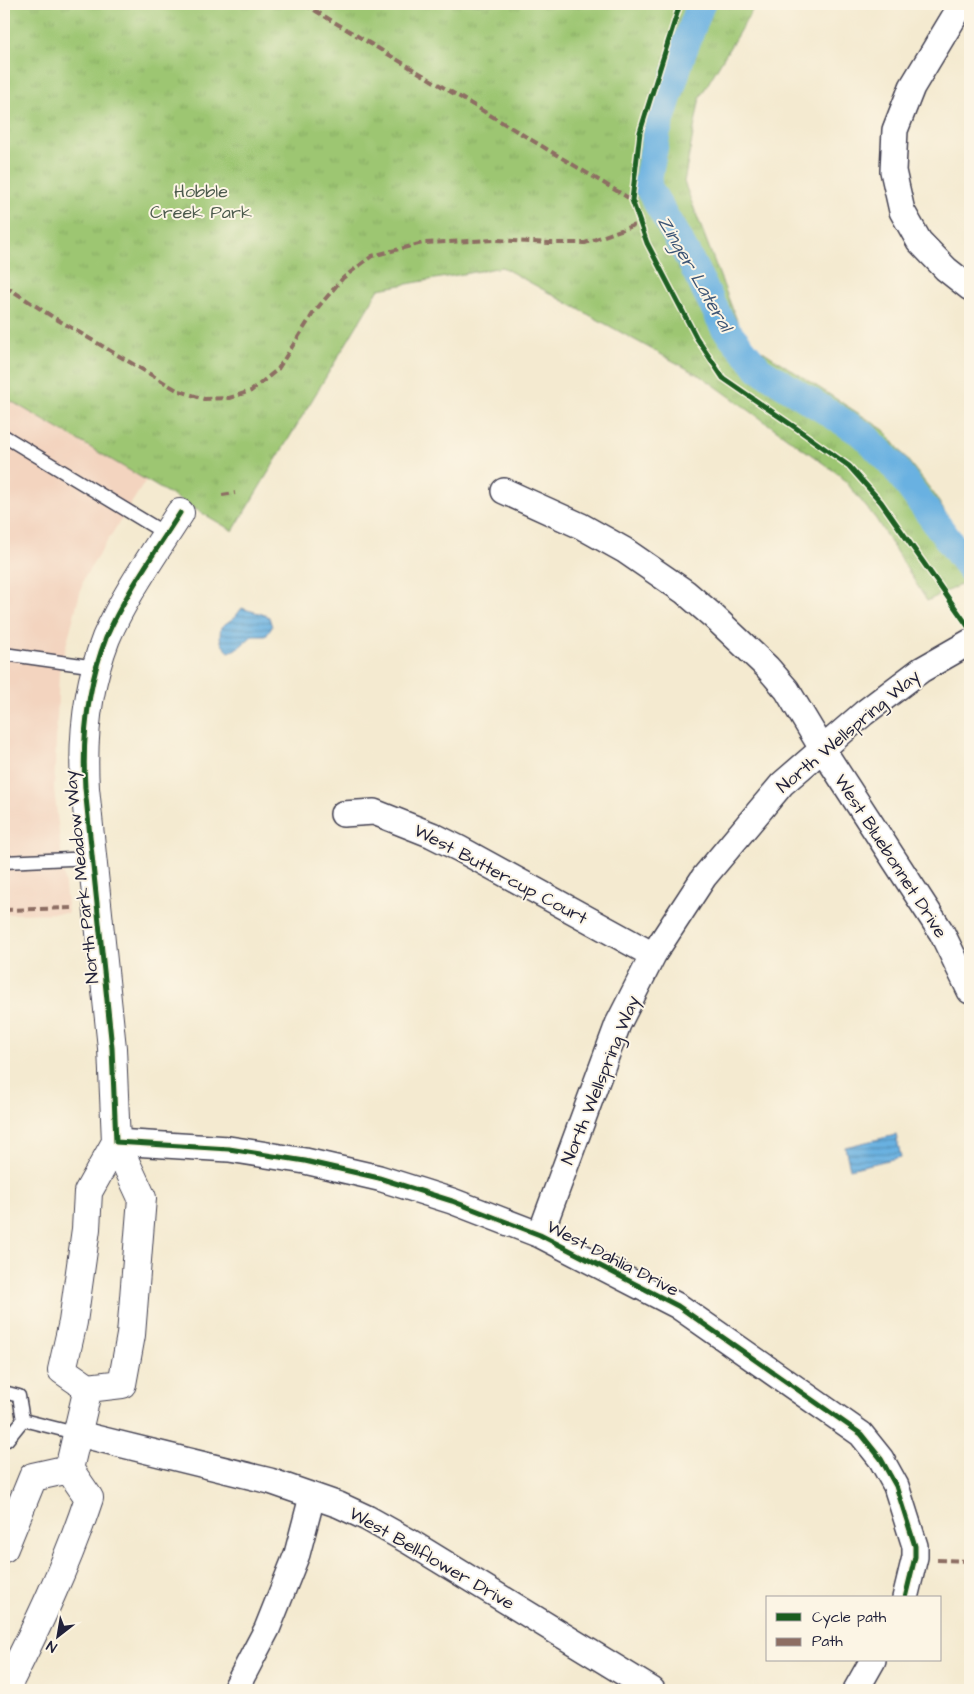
<svg xmlns="http://www.w3.org/2000/svg" width="974" height="1694" font-family="'Architects Daughter',sans-serif">
  <style>
    .built { fill: #f3d4bf }
    .park { fill: url(#park-tufts); stroke: #607456 }
    .water { fill: url(#water-rules); stroke: #466a8e }
    .lines { fill: none; stroke-linecap: round; stroke-linejoin: round }
    .canal { stroke: #69b1e1; stroke-width: 28 }
    .service-casing { stroke: #424051; stroke-width: 15 }
    .minor-casing { stroke: #424051; stroke-width: 28 }
    .tertiary-casing { stroke: #424051; stroke-width: 30 }
    .service { stroke: #fff; stroke-width: 12 }
    .minor { stroke: #fff; stroke-width: 25 }
    .tertiary { stroke: #fff; stroke-width: 28 }
    .quiet { stroke: #8d6e63; stroke-width: 4; stroke-dasharray: 8 4; stroke-linecap: butt }
    .cycleway-casing { stroke: #fcf5e5; stroke-width: 8 }
    .cycleway { stroke: #1b5e20; stroke-width: 5 }
    .labels { text-anchor: middle; stroke-width: 4; stroke-linejoin: round; paint-order: stroke }
    .park-label { font-size: 18px; fill: #4d5b4e; stroke: #fcf5e5 }
    .street-label { font-size: 18px; fill: #22223b; stroke: #fcf5e5 }
    .water-label { font-size: 19px; font-style: italic; fill: #3b5475; stroke: #fcf5e5 }
  </style>
  <defs>
    <pattern id="park-tufts" width="24" height="20" patternUnits="userSpaceOnUse" patternTransform="scale(1.25)"><rect width="24" height="20" fill="#9dc672"/><path d="M3 7l-1-3M5 7V3M7 7l1-3M15 17l-1-3M17 17v-4M19 17l1-3" fill="none" stroke="#87aa64"/></pattern>
    <pattern id="water-rules" width="6" height="5" patternUnits="userSpaceOnUse" patternTransform="scale(1.25)"><rect width="6" height="5" fill="#69b1e1"/><path d="M0 2.5h6" fill="none" stroke="#5690b8"/></pattern>
  </defs>
  <rect width="100%" height="100%" fill="#fcf5e5"/>
  <filter id="ink" filterUnits="userSpaceOnUse"><feTurbulence type="fractalNoise" baseFrequency=".02" numOctaves="2"/><feDisplacementMap in="SourceGraphic" scale="10" xChannelSelector="R" yChannelSelector="G"/><feConvolveMatrix kernelMatrix="1 2 1 2 8 2 1 2 1" color-interpolation-filters="sRGB"/></filter>
  <filter id="wash" filterUnits="userSpaceOnUse"><feTurbulence type="fractalNoise" baseFrequency=".0096" numOctaves="4" result="noise"/><feDisplacementMap in="SourceGraphic" scale="20" xChannelSelector="R" yChannelSelector="G"/><feGaussianBlur stdDeviation="1.12" result="paint"/><feColorMatrix in="noise" values="0 0 0 0 0 0 0 0 0 0 0 0 0 0 0 0 0 1.4 0 .05"/><feComposite in="paint" operator="in"/></filter>
  <g filter="url(#wash)">
    <rect width="100%" height="100%" fill="#f4ead0"/>
    <!-- built -->
    <path class="built" d="M 4,397 L 146,480 L 84,578 L 59,672 L 54,788 L 68,913 L 4,914 Z"/>
    <!-- park -->
    <path class="park" d="M 4,4 L 756,4 L 700,97 L 684,182 L 744,339 L 884,430 L 934,494 L 970,554 L 970,580 L 927,601 L 876,519 L 841,476 L 704,378 L 502,267 L 379,289 L 233,531 L 4,397 Z"/>
    <!-- water -->
    <path class="water" d="M 242,608 C 251,612 260,612 269,617 L 272,627 L 266,636 L 252,636 L 238,648 L 229,652 C 220,644 219,639 221,627 L 235,617 Z
      M 896,1135 L 901,1157 L 850,1169 L 845,1147 Z"/>
    <g class="lines">
      <!-- canal -->
      <path class="canal" d="M 701,4 L 682,54 L 657,132 L 647,185 L 691,262 L 724,327 L 759,369 L 864,435 L 893,465 L 970,569"/>
    </g>
  </g>
  <g filter="url(#ink)">
    <g class="lines">
      <defs>
        <path id="service" d="M 4,436 L 166,534
          M 4,654 L 96,667
          M 4,862 L 92,858
          M 4,1392 L 19,1396 L 23,1420 L 7,1440 L 4,1439
          M 23,1420 L 79,1434"/>
        <path id="minor" d="M 962,4 L 912,87 L 895,130 L 893,171 L 902,211 L 919,241 L 946,269 L 970,288
          M 504,491 L 581,526 L 624,550 L 685,592 L 713,616 L 767,667 L 787,690 L 823,750 L 942,933 L 970,991
          M 343,814 L 374,812 L 432,835 L 460,849 L 653,955
          M 116,1142 L 229,1149 L 305,1161 L 379,1178 L 452,1201 L 540,1235 L 678,1306 L 861,1434 L 881,1459 L 896,1486 L 915,1546 L 915,1557 L 905,1598
          M 540,1235 L 618,1024 L 653,955 L 704,877 L 782,784 L 864,713 L 921,670 L 970,642
          M 79,1434 L 270,1481 L 339,1505 L 367,1518 L 410,1542 L 652,1690
          M 235,1690 L 267,1629 L 297,1554 L 312,1497
          M 856,1690 L 873,1660"/>
        <path id="tertiary" d="M 116,1142 L 112,1048 L 85,788 C 82,736 87,687 106,638 C 124,596 155,552 180,513
          M 116,1142 L 142,1198 L 131,1335 L 122,1384 L 88,1388 L 62,1370 L 73,1322 L 86,1229 L 88,1192 Z
          M 4,1548 L 33,1477 L 69,1469
          M 5,1690 C 37,1627 67,1565 89,1498 L 69,1469 L 88,1388"/>
      </defs>
      <!-- service casing -->
      <use href="#service" class="service-casing"/>
      <!-- minor casing -->
      <use href="#minor" class="minor-casing"/>
      <!-- tertiary casing -->
      <use href="#tertiary" class="tertiary-casing"/>
      <!-- service -->
      <use href="#service" class="service"/>
      <!-- minor -->
      <use href="#minor" class="minor"/>
      <!-- tertiary -->
      <use href="#tertiary" class="tertiary"/>
      <!-- quiet -->
      <path class="quiet" d="M 304,4 L 632,200
        M 4,288 L 11,290 L 53,317 L 177,390 L 204,399 L 229,398 L 251,391 L 278,369 L 314,312 L 343,278 L 372,256 L 423,243 L 496,240 L 549,243 L 585,243 L 640,223
        M 222,495 L 235,493
        M 4,910 L 72,908
        M 937,1560 L 970,1561"/>
      <defs>
        <path id="cycleway" d="M 680,4 L 640,132 L 632,200 L 647,243 L 696,337 L 723,378 L 796,428 L 849,466 L 881,502 L 970,629
          M 180,513 C 155,552 124,596 106,638 C 87,687 82,736 85,788 L 112,1048 L 116,1142 L 229,1149 L 305,1161 L 379,1178 L 452,1201 L 540,1235 L 678,1306 L 861,1434 L 881,1459 L 896,1486 L 915,1546 L 915,1557 L 905,1598"/>
      </defs>
      <!-- cycleway casing -->
      <use href="#cycleway" class="cycleway-casing"/>
      <!-- cycleway -->
      <use href="#cycleway" class="cycleway"/>
    </g>
  </g>
  <g class="labels">
    <!-- park labels -->
    <g class="park-label">
      <text x="201" y="197">Hobble<tspan x="201" dy="21">Creek Park</tspan></text>
    </g>
    <!-- street labels -->
    <g class="street-label">
      <text transform="translate(848 731) rotate(-40)" y="6">North Wellspring Way</text>
      <text transform="translate(891 856) rotate(57)" y="6">West Bluebonnet Drive</text>
      <text transform="translate(501 874) rotate(28)" y="6">West Buttercup Court</text>
      <text transform="translate(81 877) rotate(-96)" y="6">North Park Meadow Way</text>
      <text transform="translate(600 1080) rotate(-68)" y="6">North Wellspring Way</text>
      <text transform="translate(613 1258) rotate(27)" y="6">West Dahlia Drive</text>
      <text transform="translate(432 1558) rotate(30)" y="6">West Bellflower Drive</text>
    </g>
    <!-- water labels -->
    <g class="water-label">
      <text transform="translate(696 273) rotate(60)" y="7">Zinger Lateral</text>
    </g>
  </g>
  <!-- margin -->
  <rect width="974" height="1694" fill="none" stroke="#fcf5e5" stroke-width="20"/>
  <!-- legend -->
  <rect x="766" y="1596" width="175" height="65" fill="#fcf5e5" stroke="#a5a1a1"/>
  <rect x="776" y="1613" width="25" height="8" fill="#1b5e20" stroke="#a5a1a1"/>
  <text x="812" y="1622" font-size="15" fill="#22223b">Cycle path</text>
  <rect x="776" y="1638" width="25" height="8" fill="#8d6e63" stroke="#a5a1a1"/>
  <text x="812" y="1646" font-size="15" fill="#22223b">Path</text>
  <!-- north arrow -->
  <g transform="translate(58 1636) rotate(211)" stroke="#fcf5e5" stroke-width="4" paint-order="stroke">
  <path d="M0-4L9 19L0 12L-9 19Z" fill="#22223b"/>
  <text y="-8" font-size="14" font-weight="bold" text-anchor="middle" fill="#22223b">N</text>
  </g>
</svg>
